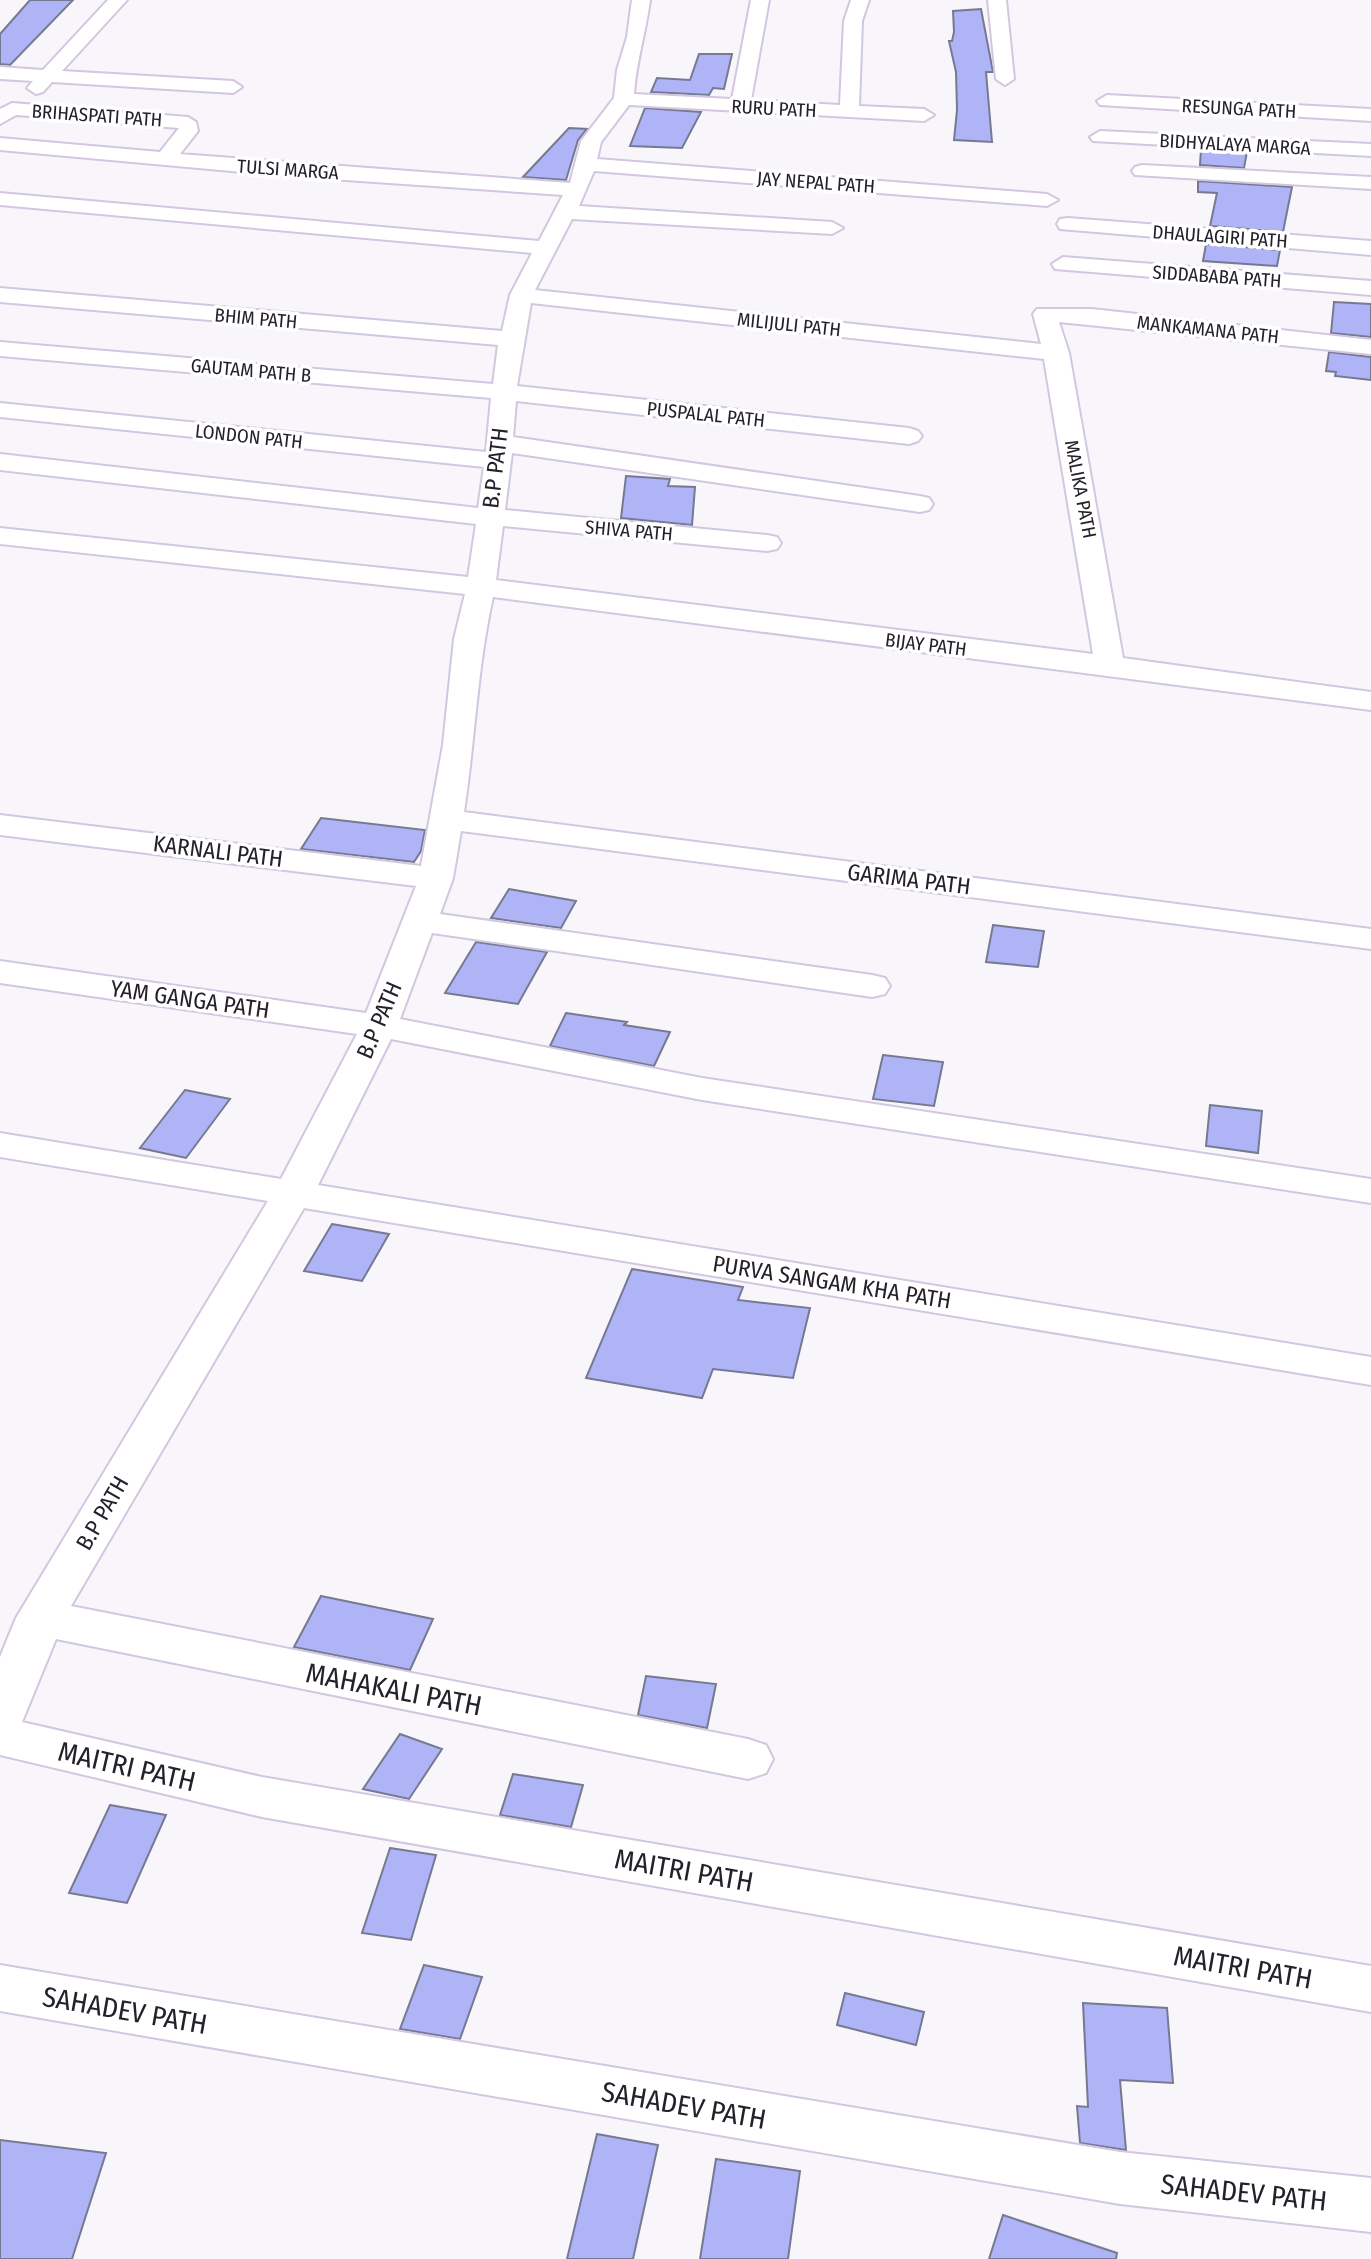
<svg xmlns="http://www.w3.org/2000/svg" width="1371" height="2259" font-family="'Fira Sans Condensed',sans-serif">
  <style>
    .building { fill: #aeb4f5; stroke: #767992; stroke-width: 2 }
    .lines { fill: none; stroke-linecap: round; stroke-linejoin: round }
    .minor-casing { stroke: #d3c6e0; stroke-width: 4 }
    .minor { fill: #fff; fill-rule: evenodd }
    .labels { text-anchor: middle; stroke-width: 7; stroke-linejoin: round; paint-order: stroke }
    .far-street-label { font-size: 19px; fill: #25212a; stroke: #fff }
    .street-label { font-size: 23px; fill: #25212a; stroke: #fff }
    .near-street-label { font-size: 28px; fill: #25212a; stroke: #fff }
  </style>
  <rect width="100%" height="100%" fill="#f9f6fb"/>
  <!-- building -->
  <path class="building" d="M 30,0 L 73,0 L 10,65 L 0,64 L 0,34 Z
    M 981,9 L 993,72 L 986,72 L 992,142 L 954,140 L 957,110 L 956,72 L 949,41 L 952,41 L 954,32 L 953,11 Z
    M 699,54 L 732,54 L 724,89 L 713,88 L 709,95 L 651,92 L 657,78 L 690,80 Z
    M 645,108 L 701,112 L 682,148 L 630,146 Z
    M 569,128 L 587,129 L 578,140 L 566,180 L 523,177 Z
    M 1201,149 L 1247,152 L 1244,168 L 1200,165 Z
    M 1198,181 L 1292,187 L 1283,232 L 1210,226 L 1217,193 L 1198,192 Z
    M 1206,244 L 1280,250 L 1277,266 L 1203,261 Z
    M 1334,302 L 1371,304 L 1371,337 L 1331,333 Z
    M 1329,352 L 1371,357 L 1371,380 L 1335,376 L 1336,372 L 1326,371 Z
    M 626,476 L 670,479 L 668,486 L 695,487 L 692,525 L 621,518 Z
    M 321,818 L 425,830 L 421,851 L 414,862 L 301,849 Z
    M 509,889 L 576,901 L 561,928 L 491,918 Z
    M 993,925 L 1044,931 L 1038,967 L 986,962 Z
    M 476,942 L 547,952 L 518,1004 L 445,993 Z
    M 566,1013 L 627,1022 L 624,1025 L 670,1032 L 654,1066 L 550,1046 Z
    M 883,1055 L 943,1062 L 934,1106 L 873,1099 Z
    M 185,1090 L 230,1099 L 186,1158 L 140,1148 Z
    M 1210,1105 L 1262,1111 L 1258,1153 L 1206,1146 Z
    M 332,1224 L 389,1234 L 362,1281 L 304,1271 Z
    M 632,1269 L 743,1287 L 738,1300 L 810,1308 L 793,1378 L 713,1369 L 702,1398 L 586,1378 Z
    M 321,1596 L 433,1619 L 410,1670 L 294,1647 Z
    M 646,1676 L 716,1684 L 707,1728 L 638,1715 Z
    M 400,1734 L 442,1749 L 409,1799 L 363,1789 Z
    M 513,1774 L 583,1785 L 571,1827 L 500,1815 Z
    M 110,1805 L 166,1815 L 127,1903 L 69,1893 Z
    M 390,1848 L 436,1855 L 411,1940 L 362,1933 Z
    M 424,1965 L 482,1977 L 460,2039 L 400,2029 Z
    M 845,1993 L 924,2012 L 916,2045 L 837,2025 Z
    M 1083,2003 L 1167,2008 L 1173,2083 L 1120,2080 L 1126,2150 L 1080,2143 L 1077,2106 L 1088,2107 Z
    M 597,2134 L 658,2145 L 633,2259 L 567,2259 Z
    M 0,2140 L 106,2153 L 72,2259 L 0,2259 Z
    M 716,2159 L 800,2171 L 788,2259 L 700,2259 Z
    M 1003,2215 L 1117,2253 L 1116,2259 L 989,2259 Z"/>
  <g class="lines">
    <defs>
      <path id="minor" d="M 108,0 L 127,0 L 62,71 L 233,81 L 242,87 L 233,93 L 52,82 L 43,92 L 36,94 L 27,88 L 33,81 L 0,79 L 0,67 L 43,70 Z
        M 632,0 L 650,0 C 646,32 636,62 634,94 L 732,99 L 751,0 L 769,0 L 751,100 L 840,105 L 844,21 L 851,0 L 869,0 L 862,21 L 859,106 L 924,109 L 934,115 L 924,121 L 629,105 L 601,142 L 597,159 L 1047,194 L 1058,200 L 1047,206 L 594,171 L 579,206 L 832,222 L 843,228 L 832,234 L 572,219 L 535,290 L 1041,344 L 1033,314 L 1037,309 L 1092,309 L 1371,340 L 1371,354 L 1059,322 L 1069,353 L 1123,658 L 1371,692 L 1371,710 L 493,597 C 477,668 475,741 464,812 L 1371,929 L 1371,949 L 461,831 L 453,878 L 440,914 L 872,975 L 885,978 L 890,986 L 885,994 L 872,997 L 432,933 L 400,1019 L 702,1078 L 1371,1179 L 1371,1203 L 702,1100 L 391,1039 L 318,1185 L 1371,1357 L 1371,1385 L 304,1208 L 71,1606 L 748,1739 L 766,1745 L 773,1759 L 766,1773 L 748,1779 L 56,1639 L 22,1722 L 262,1777 L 1371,1966 L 1371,2012 L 262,1817 L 0,1755 L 0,1657 L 16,1618 L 268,1201 L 0,1157 L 0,1133 L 281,1179 L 357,1034 L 0,983 L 0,961 L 366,1013 L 416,886 L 0,835 L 0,815 L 421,866 L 443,745 L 454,639 L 465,594 L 0,544 L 0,528 L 468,577 L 476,524 L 0,470 L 0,454 L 478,508 L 484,467 L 0,417 L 0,403 L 486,452 L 491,398 L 0,356 L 0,342 L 493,384 L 498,345 L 0,302 L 0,288 L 502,331 L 510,295 L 532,253 L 0,205 L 0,193 L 539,241 L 563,195 L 287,176 L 0,150 L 0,138 L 160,152 L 179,128 L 16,115 L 0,124 L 0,109 L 12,103 L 188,117 L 196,122 L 198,131 L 180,154 L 570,183 L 581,141 L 614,98 L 617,70 L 627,37 ZM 531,303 L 1044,359 L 1093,654 L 496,580 L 503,526 L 767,551 L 777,549 L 781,543 L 777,537 L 767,535 L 505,510 L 512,453 L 920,512 L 929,510 L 933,504 L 929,498 L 920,496 L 513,437 L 516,401 L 909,444 L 918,441 L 922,436 L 918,431 L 909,428 L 517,386 Z
        M 988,0 L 1006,0 L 1014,79 L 1005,85 L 996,79 Z
        M 1107,95 L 1371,109 L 1371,121 L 1100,105 L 1097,101 Z
        M 1100,131 L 1371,144 L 1371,156 L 1093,141 L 1090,137 Z
        M 1142,165 L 1371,177 L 1371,189 L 1135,175 L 1132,171 L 1135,167 Z
        M 1068,218 L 1371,241 L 1371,255 L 1060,229 L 1057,224 L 1060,219 Z
        M 1063,257 L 1371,281 L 1371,295 L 1055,269 L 1052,264 Z
        M 0,1965 L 1120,2152 L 1371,2178 L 1371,2232 L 1120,2204 L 0,2011 Z"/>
    </defs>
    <!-- minor casing -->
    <use href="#minor" class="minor-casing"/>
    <!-- minor -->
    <use href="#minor" class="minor"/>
  </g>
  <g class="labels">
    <!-- far-street labels -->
    <g class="far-street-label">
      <text transform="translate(774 108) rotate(3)" y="7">RURU PATH</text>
      <text transform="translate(1239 108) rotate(3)" y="7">RESUNGA PATH</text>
      <text transform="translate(97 115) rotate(4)" y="7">BRIHASPATI PATH</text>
      <text transform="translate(1235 144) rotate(3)" y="7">BIDHYALAYA MARGA</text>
      <text transform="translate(288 169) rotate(4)" y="7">TULSI MARGA</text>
      <text transform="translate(816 182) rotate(4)" y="7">JAY NEPAL PATH</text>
      <text transform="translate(1220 236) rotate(4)" y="7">DHAULAGIRI PATH</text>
      <text transform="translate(1217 276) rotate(4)" y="7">SIDDABABA PATH</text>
      <text transform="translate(256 318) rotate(5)" y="7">BHIM PATH</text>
      <text transform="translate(789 324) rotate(6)" y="7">MILIJULI PATH</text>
      <text transform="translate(1208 329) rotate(6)" y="7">MANKAMANA PATH</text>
      <text transform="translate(251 370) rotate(5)" y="7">GAUTAM PATH B</text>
      <text transform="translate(706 414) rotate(6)" y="7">PUSPALAL PATH</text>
      <text transform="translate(249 436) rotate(6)" y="7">LONDON PATH</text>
      <text transform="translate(1081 489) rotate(79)" y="7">MALIKA PATH</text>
      <text transform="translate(629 530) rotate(5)" y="7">SHIVA PATH</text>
      <text transform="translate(926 644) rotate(7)" y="7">BIJAY PATH</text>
    </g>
    <!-- street labels -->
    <g class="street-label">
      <text transform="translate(495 468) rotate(-83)" y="8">B.P PATH</text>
      <text transform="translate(218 851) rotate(7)" y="8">KARNALI PATH</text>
      <text transform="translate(909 879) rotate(7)" y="8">GARIMA PATH</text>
      <text transform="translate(190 999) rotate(8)" y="8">YAM GANGA PATH</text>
      <text transform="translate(379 1020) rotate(-67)" y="8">B.P PATH</text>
      <text transform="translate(832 1282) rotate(9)" y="8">PURVA SANGAM KHA PATH</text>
      <text transform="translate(102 1513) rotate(-60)" y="8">B.P PATH</text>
    </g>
    <!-- near-street labels -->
    <g class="near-street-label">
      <text transform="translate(394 1689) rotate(11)" y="10">MAHAKALI PATH</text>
      <text transform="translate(127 1766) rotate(13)" y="10">MAITRI PATH</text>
      <text transform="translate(684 1870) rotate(10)" y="10">MAITRI PATH</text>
      <text transform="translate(1243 1967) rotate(10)" y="10">MAITRI PATH</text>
      <text transform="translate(125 2010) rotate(10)" y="10">SAHADEV PATH</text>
      <text transform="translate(684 2105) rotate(10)" y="10">SAHADEV PATH</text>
      <text transform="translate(1244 2192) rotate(6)" y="10">SAHADEV PATH</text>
    </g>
  </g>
</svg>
